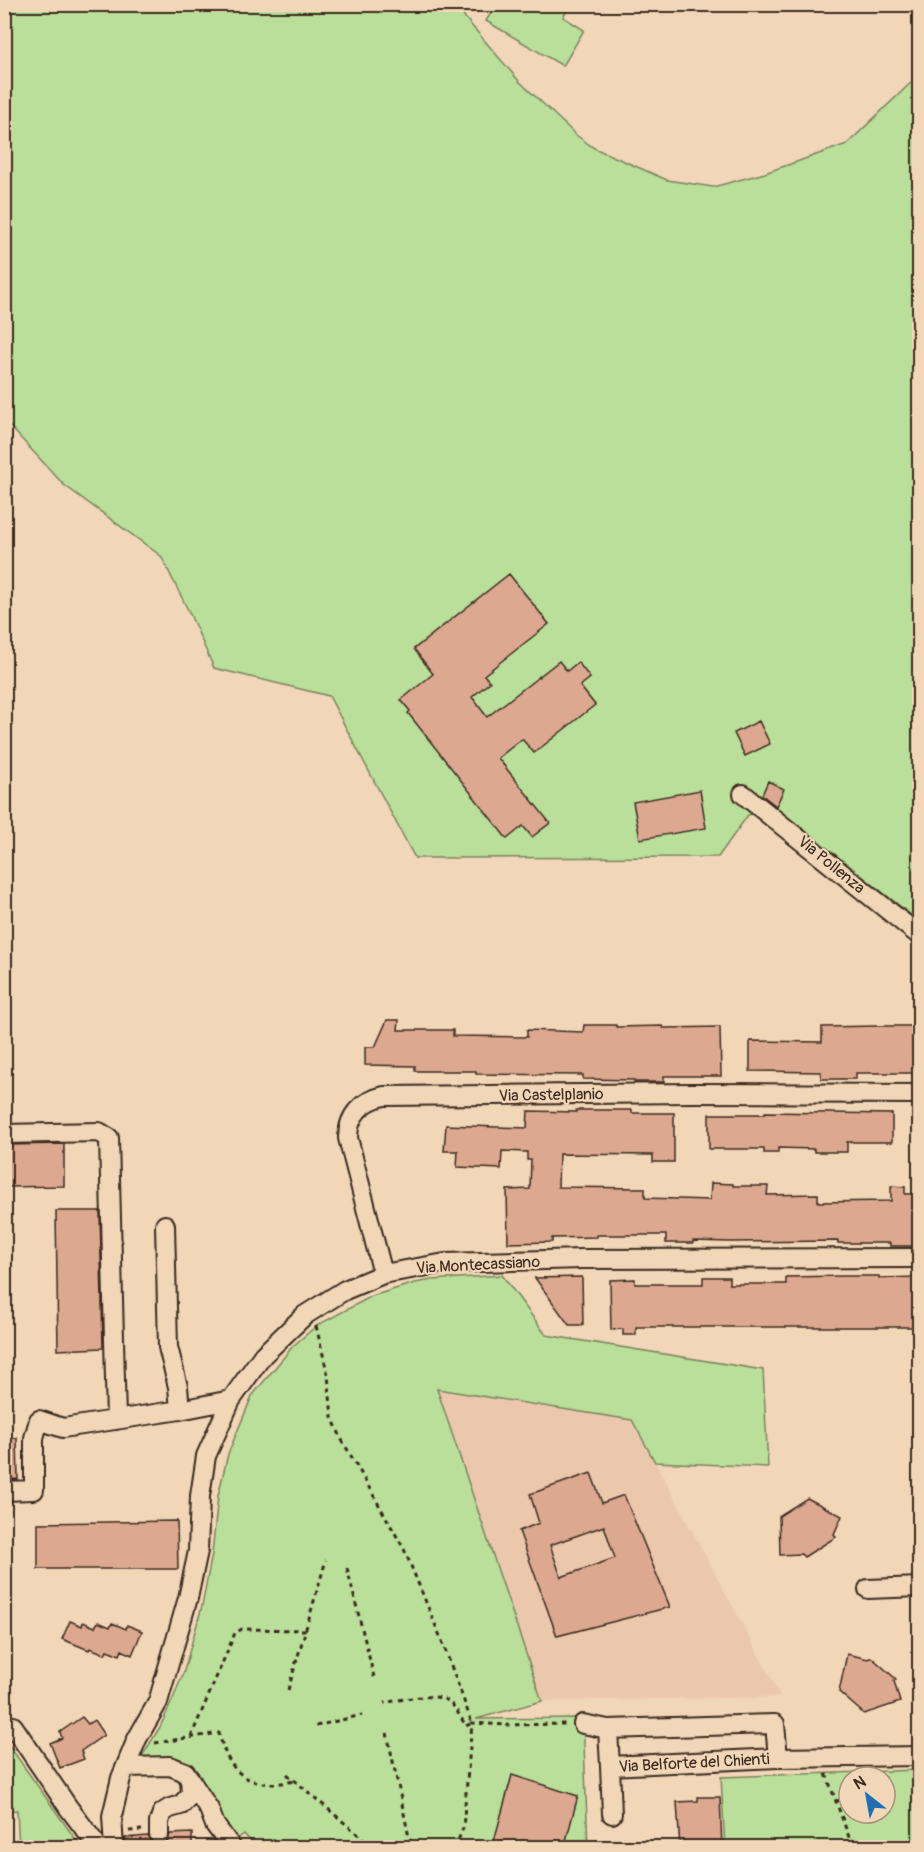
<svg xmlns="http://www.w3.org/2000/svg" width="924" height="1852" font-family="Pangolin,sans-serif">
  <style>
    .built { fill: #ebc8ac }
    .green { fill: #b9df9a; stroke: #7a845c; stroke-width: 1.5; fill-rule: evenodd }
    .building { fill: #dca890; stroke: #3b2a1e; stroke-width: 1.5; fill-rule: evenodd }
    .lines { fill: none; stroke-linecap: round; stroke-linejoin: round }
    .minor-casing { stroke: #3b2a1e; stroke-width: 22 }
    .path { stroke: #3b2a1e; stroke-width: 3; stroke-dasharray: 4.5 4.5; stroke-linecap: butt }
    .minor { stroke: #f1d6b8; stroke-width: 18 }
    .labels { text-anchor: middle; stroke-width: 4.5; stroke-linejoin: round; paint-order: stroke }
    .street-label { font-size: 16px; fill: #3b2a1e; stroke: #f1d6b8 }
  </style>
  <rect width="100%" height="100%" fill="#f1d6b8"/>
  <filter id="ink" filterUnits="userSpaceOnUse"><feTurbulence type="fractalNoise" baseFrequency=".0167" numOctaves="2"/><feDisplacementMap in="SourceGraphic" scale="12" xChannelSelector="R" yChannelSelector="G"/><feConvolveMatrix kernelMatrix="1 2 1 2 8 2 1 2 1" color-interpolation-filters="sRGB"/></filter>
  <g filter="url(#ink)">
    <!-- built -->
    <path class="built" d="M 437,1389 L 633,1420 L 781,1697 L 542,1701 Z"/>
    <!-- green -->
    <path class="green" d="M 5,5 L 457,5 L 466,19 L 519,81 L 576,135 L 594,148 L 667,180 L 713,187 L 765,173 L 847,144 L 919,75 L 919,921 L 777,809 L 748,815 L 718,857 L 415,858 L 329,696 L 214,668 L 189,612 L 161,556 L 64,485 L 5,421 Z
      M 496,5 L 570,5 L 563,17 L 584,30 L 563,66 L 486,21 Z
      M 502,1275 L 546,1335 L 763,1370 L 768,1467 L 655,1462 L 632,1420 L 437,1389 L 542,1701 L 476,1719 L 583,1718 L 588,1847 L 256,1847 L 244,1834 L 233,1842 L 196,1778 L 138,1763 L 160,1727 L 173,1699 L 184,1671 L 202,1606 L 212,1554 L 218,1496 L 228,1454 L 252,1396 L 293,1346 L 316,1326 L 372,1296 L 415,1283 L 432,1280 Z
      M 5,1740 L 81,1847 L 19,1847 L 17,1810 L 5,1811 Z
      M 919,1770 L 919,1847 L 725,1847 L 721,1777 ZM 849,1777 L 885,1777 L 885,1813 L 849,1813 Z"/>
    <!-- building -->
    <path class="building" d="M 509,574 L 549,624 L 484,675 L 490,682 L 472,697 L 487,717 L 559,661 L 567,671 L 578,662 L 590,678 L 580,686 L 595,705 L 534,753 L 522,739 L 498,758 L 550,823 L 532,837 L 523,826 L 507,839 L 408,713 L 410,711 L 401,700 L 433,674 L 414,649 Z
      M 759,721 L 770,744 L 745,756 L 734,733 Z
      M 768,781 L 784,789 L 776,806 L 762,795 Z
      M 700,790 L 706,828 L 640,839 L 633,802 Z
      M 387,1020 L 399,1020 L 398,1030 L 453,1030 L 453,1036 L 527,1037 L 527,1030 L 583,1032 L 584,1025 L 616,1025 L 616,1027 L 663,1026 L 663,1028 L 720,1027 L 721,1076 L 664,1076 L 664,1082 L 634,1082 L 634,1080 L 583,1079 L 583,1075 L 476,1074 L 476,1071 L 415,1071 L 415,1066 L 365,1065 L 365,1047 L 375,1047 Z
      M 877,1026 L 912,1026 L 913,1073 L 856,1073 L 856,1079 L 821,1079 L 821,1072 L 750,1071 L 750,1041 L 822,1042 L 822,1027 Z
      M 576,1110 L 632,1110 L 632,1113 L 674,1113 L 674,1162 L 653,1162 L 653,1155 L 559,1154 L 558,1187 L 645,1188 L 645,1198 L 710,1200 L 711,1183 L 733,1184 L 733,1186 L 768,1186 L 767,1195 L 818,1194 L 818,1202 L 891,1201 L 891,1186 L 905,1187 L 905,1194 L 920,1194 L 920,1246 L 890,1246 L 890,1243 L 838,1243 L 838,1241 L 730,1242 L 693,1241 L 693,1243 L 666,1243 L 666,1235 L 597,1235 L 597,1237 L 552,1238 L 552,1242 L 508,1243 L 507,1190 L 530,1189 L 531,1160 L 527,1160 L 527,1152 L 502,1151 L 501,1169 L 457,1167 L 458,1151 L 444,1151 L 446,1125 L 527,1128 L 528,1111 L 576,1112 Z
      M 765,1112 L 892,1114 L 892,1142 L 847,1142 L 847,1152 L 814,1152 L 814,1149 L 778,1148 L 778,1153 L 764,1153 L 764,1149 L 709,1149 L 709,1114 L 765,1114 Z
      M 64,1144 L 64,1186 L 4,1187 L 4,1145 Z
      M 56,1211 L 100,1211 L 103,1348 L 58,1350 Z
      M 844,1276 L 879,1276 L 879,1278 L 920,1277 L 920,1327 L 636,1327 L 636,1335 L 623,1335 L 623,1329 L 611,1330 L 610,1280 L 635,1279 L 635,1284 L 703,1284 L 703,1277 L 729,1277 L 729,1284 L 786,1284 L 786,1277 Z
      M 582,1277 L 583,1325 L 569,1325 L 535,1278 Z
      M 17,1438 L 18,1479 L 4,1480 L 4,1439 Z
      M 591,1473 L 602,1503 L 624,1495 L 670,1607 L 557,1636 L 519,1531 L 539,1523 L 530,1494 ZM 604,1526 L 615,1558 L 561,1577 L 550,1545 Z
      M 807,1498 L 842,1516 L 834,1534 L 836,1537 L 804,1557 L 801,1554 L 780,1555 L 779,1516 Z
      M 177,1521 L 178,1569 L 38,1569 L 38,1523 Z
      M 70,1621 L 82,1626 L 83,1622 L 95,1627 L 98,1622 L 110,1627 L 112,1623 L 126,1629 L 127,1625 L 142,1631 L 132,1655 L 122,1650 L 120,1655 L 107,1650 L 105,1654 L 90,1648 L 89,1650 L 62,1639 Z
      M 847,1654 L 868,1659 L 871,1657 L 896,1679 L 894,1681 L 900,1702 L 864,1714 L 839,1692 Z
      M 82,1717 L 88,1724 L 94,1720 L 104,1735 L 81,1751 L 84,1759 L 60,1768 L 50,1743 L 62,1738 L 60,1732 Z
      M 512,1775 L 578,1796 L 564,1848 L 512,1848 L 494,1841 Z
      M 698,1797 L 720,1797 L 722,1848 L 680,1848 L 677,1802 L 698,1801 Z
      M 192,1833 L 192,1848 L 125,1848 L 125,1838 L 148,1836 L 153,1844 L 160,1846 L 168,1841 L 170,1834 Z"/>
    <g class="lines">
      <defs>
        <path id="minor" d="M 743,794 L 920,936
          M 4,1134 L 99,1132 L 109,1138 L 116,1420
          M 165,1225 L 168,1347 L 178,1387 L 180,1410
          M 383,1274 L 348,1138 C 348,1115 362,1101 384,1096 L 694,1093 L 920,1094
          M 4,1491 L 34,1490 L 34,1438 L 39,1420 L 63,1428 L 180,1410 L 231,1400
          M 868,1589 L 920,1587
          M 583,1724 L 608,1729 L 775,1724 L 778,1758
          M 13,1726 L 68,1807 L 99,1848
          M 608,1729 L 610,1766
          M 126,1767 L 170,1766 L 185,1772 L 209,1809 L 215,1825 L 232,1848
          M 612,1814 L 610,1766 L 778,1758 L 920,1756
          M 159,1835 L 159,1822 L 162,1813 L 170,1808 L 181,1805 L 191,1794 L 190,1779
          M 114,1848 L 112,1816 L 121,1778 L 137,1739 L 158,1702 L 188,1598 L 198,1551 L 200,1496 L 206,1456 L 231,1400 L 263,1355 L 305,1315 L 345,1290 L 383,1274 L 445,1263 L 582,1259 L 920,1258"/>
      </defs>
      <!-- minor casing -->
      <use href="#minor" class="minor-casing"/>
      <!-- path -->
      <path class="path" d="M 316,1326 L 328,1375 L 332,1417 L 342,1440 L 404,1549 L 442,1641 L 472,1723 L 466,1726 C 461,1718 456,1708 449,1702 C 436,1691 400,1700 384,1703
        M 347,1568 L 375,1681
        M 288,1690 L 326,1560
        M 506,1725 L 567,1724
        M 316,1726 L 362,1715
        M 387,1733 L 410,1842
        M 191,1737 L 235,1633 L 242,1629 L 306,1630
        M 155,1743 L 219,1733 C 229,1776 251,1790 294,1781
        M 287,1774 L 374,1848
        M 826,1774 L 853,1848
        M 836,1801 L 849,1799
        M 129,1831 L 142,1830
        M 455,1848 L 463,1828 L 472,1723 L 505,1725"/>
      <!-- minor -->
      <use href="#minor" class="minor"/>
    </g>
  </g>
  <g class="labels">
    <!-- street labels -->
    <g class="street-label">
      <text transform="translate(832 864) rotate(39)" y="6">Via Pollenza</text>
      <text transform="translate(551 1094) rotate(-1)" y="6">Via Castelplanio</text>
      <text transform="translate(478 1264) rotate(-3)" y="6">Via Montecassiano</text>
      <text transform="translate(694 1762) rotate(-3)" y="6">Via Belforte del Chienti</text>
    </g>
  </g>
  <!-- margin -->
  <rect width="924" height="1852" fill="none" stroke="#f1d6b8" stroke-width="24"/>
  <rect x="12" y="12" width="900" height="1828" fill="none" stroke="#3b2a1e" stroke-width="2" filter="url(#ink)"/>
  <!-- north arrow -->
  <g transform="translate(867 1795) rotate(329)"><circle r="28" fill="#f1d6b8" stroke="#a8917a" stroke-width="1.5"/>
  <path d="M0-4.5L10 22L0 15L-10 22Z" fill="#1f6fb2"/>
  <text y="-9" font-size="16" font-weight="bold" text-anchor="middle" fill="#3b2a1e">N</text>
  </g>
</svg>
